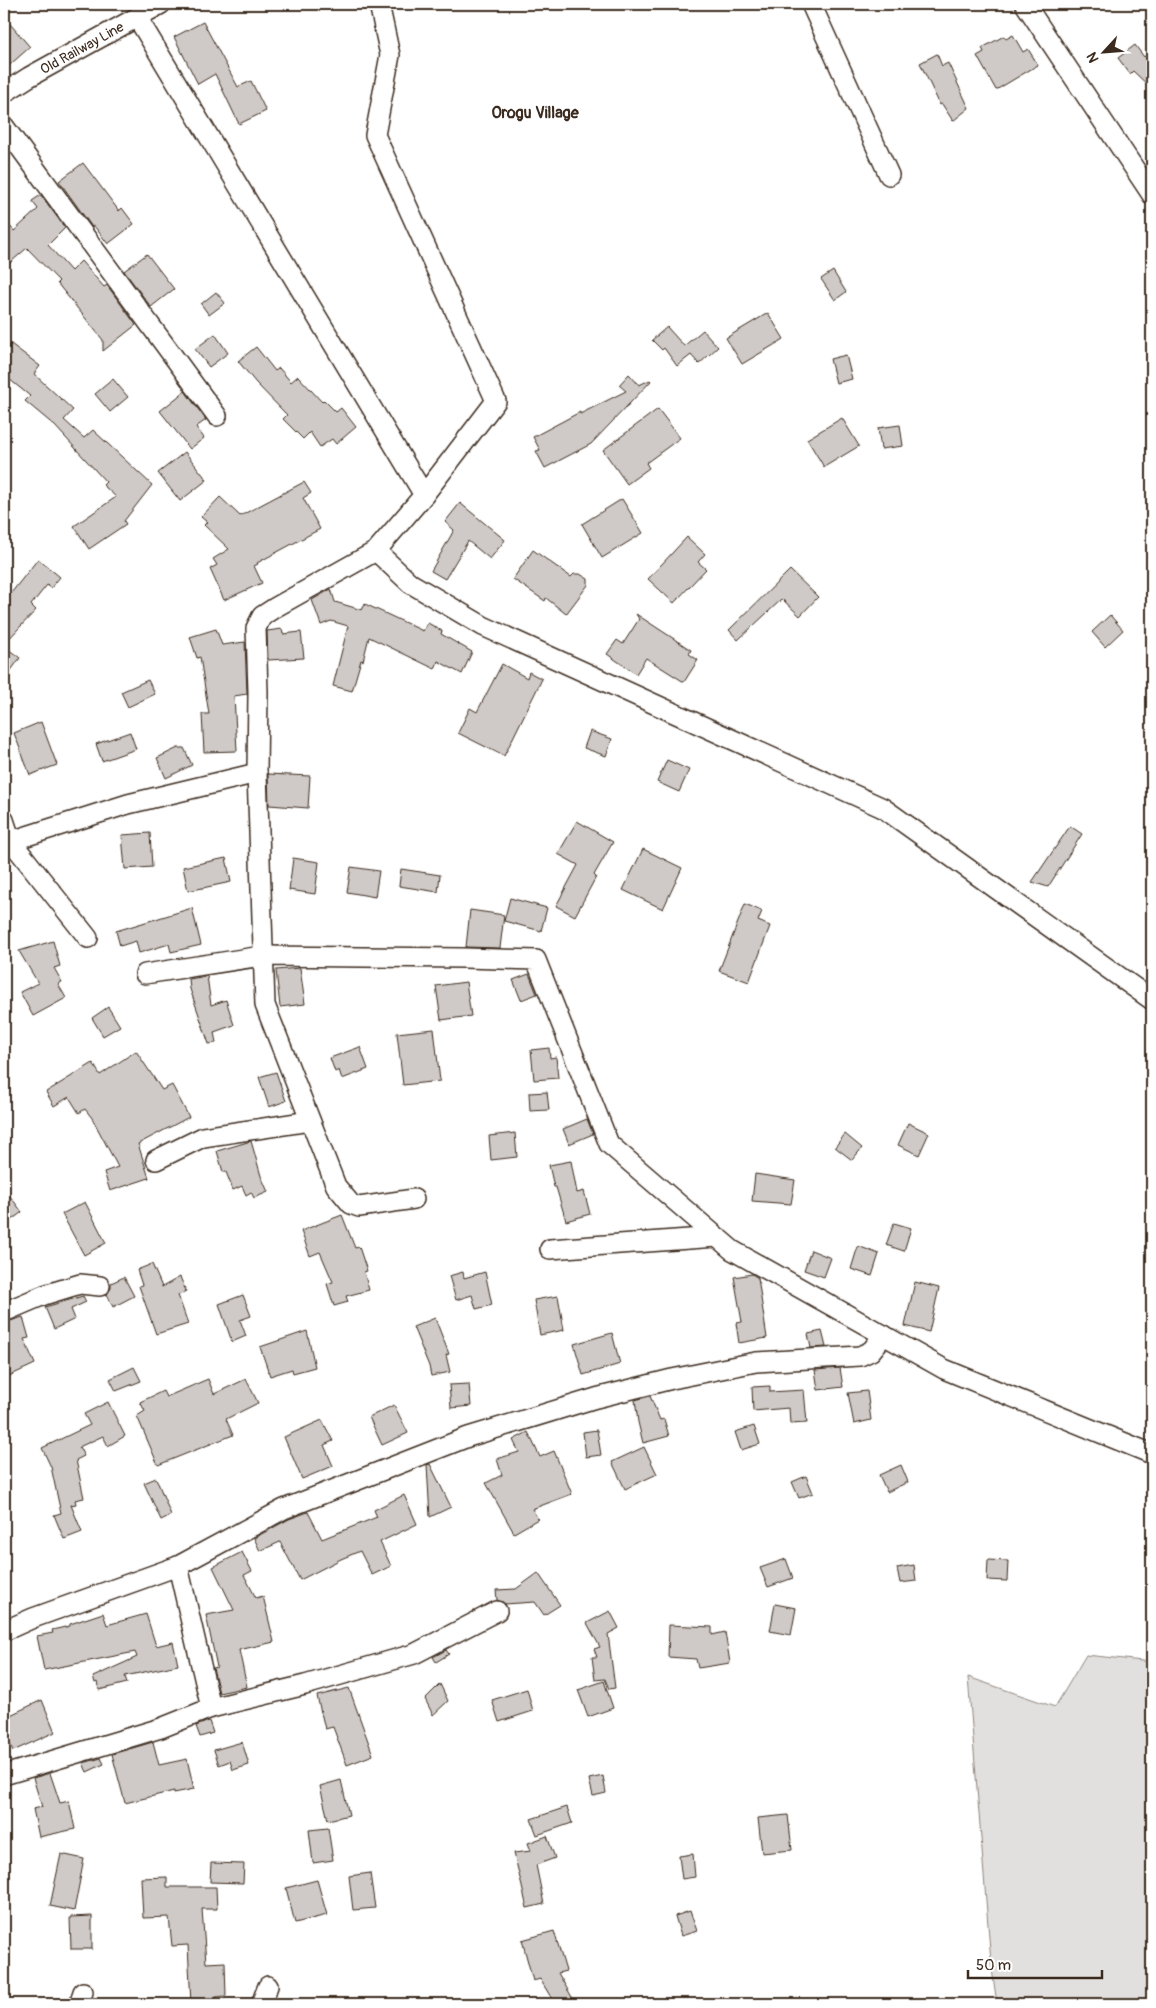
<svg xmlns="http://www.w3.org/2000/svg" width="1156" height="2008" font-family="Pangolin,sans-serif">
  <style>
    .green { fill: #e2e0de; stroke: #8e857e }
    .building { fill: #cfcac7; stroke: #3b2a1e }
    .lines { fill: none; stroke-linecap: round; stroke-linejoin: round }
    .minor-casing { stroke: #3b2a1e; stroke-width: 22 }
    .minor { stroke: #fff; stroke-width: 19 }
    .labels { text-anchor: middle; stroke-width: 4; stroke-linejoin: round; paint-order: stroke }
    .street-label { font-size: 14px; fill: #3b2a1e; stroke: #fff }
    .quarter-label { font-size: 16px; font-weight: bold; fill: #3b2a1e; stroke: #fff }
  </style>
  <rect width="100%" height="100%" fill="#fff"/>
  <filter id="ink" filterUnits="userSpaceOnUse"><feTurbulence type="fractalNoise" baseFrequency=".02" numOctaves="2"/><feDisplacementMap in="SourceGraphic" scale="10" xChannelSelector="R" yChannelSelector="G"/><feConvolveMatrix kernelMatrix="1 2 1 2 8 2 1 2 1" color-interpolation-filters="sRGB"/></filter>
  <g filter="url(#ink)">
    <!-- green -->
    <path class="green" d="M 1086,1655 L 1152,1662 L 1152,2004 L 997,2004 L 991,1962 L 968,1677 L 1055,1707 Z"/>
    <!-- building -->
    <path class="building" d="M 4,17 L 30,47 L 4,70 Z
      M 203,22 L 238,87 L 251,81 L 266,111 L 239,124 L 215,74 L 198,84 L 174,37 Z
      M 1013,35 L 1023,52 L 1028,49 L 1038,65 L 996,90 L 977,56 L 984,52 L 982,48 L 1004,36 L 1006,39 Z
      M 1135,45 L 1144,57 L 1152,49 L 1152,89 L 1133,71 L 1130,74 L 1118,58 Z
      M 937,54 L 942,66 L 948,63 L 969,108 L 953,121 L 942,104 L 940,105 L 920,63 Z
      M 83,163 L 119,211 L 122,208 L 134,224 L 108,244 L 94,226 L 92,227 L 59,181 Z
      M 41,195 L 65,228 L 48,245 L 71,271 L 81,261 L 104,287 L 107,285 L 136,325 L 103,351 L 103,340 L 57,283 L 59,281 L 27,248 L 4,268 L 4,219 L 14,231 L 38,209 L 32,201 Z
      M 147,254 L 174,289 L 151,307 L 124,271 Z
      M 833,271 L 846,292 L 835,300 L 821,279 Z
      M 216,292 L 225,303 L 209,315 L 201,304 Z
      M 768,313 L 784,339 L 742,364 L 726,338 Z
      M 667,327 L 684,346 L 703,330 L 718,347 L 699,364 L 691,355 L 677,366 L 664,348 L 662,350 L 652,340 Z
      M 215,334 L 228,353 L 209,367 L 195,349 Z
      M 11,344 L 40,366 L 34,374 L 73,410 L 64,420 L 84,438 L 93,430 L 152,485 L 124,521 L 126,524 L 89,549 L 74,526 L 116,497 L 103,485 L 106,482 L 55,426 L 25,401 L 30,396 L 4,375 L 4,353 Z
      M 256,347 L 275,371 L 279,368 L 291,382 L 298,376 L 322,402 L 324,400 L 336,412 L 341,408 L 356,427 L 336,444 L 332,439 L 320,447 L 310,432 L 303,439 L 283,419 L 287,415 L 256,383 L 238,361 Z
      M 846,355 L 852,379 L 836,383 L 830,359 Z
      M 629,374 L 639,385 L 650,380 L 651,381 L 591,444 L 545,468 L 536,451 L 540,450 L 533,437 L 580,412 L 580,414 L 626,391 L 619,385 Z
      M 113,379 L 128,397 L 110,412 L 95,394 Z
      M 185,391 L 206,420 L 196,427 L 204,438 L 190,449 L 160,411 Z
      M 658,409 L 680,438 L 646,463 L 649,468 L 627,484 L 603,450 Z
      M 842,418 L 859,446 L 824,467 L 807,439 Z
      M 900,425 L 903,446 L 881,449 L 878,428 Z
      M 185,452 L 207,480 L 180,501 L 158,473 Z
      M 304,482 L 311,493 L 303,498 L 320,529 L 257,563 L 258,564 L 254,566 L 262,583 L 224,600 L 210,569 L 217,565 L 213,559 L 229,549 L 204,525 L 207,522 L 201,517 L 220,497 L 240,516 Z
      M 622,499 L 643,533 L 602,558 L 582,524 Z
      M 460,503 L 505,540 L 490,559 L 468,541 L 445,579 L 431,571 L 454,530 L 445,522 Z
      M 687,537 L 705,554 L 698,562 L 706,569 L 674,603 L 648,579 Z
      M 533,550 L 571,577 L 574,574 L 580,574 L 588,579 L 588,585 L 566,614 L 546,598 L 545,601 L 513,579 Z
      M 38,559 L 60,577 L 51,588 L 47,585 L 31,605 L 36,610 L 4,644 L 4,602 Z
      M 790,570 L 818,597 L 800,616 L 782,599 L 738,640 L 729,630 Z
      M 331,589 L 335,602 L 362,610 L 365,604 L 423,631 L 428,623 L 442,631 L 441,634 L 472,652 L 462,674 L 438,661 L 435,669 L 369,637 L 363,661 L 361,660 L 352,691 L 333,686 L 348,626 L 331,621 L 321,625 L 312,600 Z
      M 636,614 L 691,650 L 689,654 L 698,660 L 684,682 L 646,658 L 636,674 L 607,654 L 617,640 L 623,644 L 639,619 Z
      M 1110,615 L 1123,630 L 1105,647 L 1092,632 Z
      M 216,629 L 222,645 L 245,642 L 247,694 L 234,696 L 237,751 L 204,752 L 202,714 L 209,714 L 200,657 L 197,658 L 190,637 Z
      M 282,629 L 283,634 L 301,632 L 304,658 L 268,660 L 267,631 Z
      M 4,646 L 20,658 L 4,680 Z
      M 502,664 L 527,678 L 529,672 L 542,679 L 504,756 L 458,733 L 470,708 L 477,712 Z
      M 148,680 L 155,694 L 128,707 L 121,692 Z
      M 41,722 L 57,765 L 30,775 L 14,733 Z
      M 590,731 L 612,739 L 606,756 L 584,748 Z
      M 130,732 L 136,749 L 102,761 L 96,744 Z
      M 178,748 L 184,748 L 192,765 L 166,778 L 157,758 Z
      M 667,760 L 689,770 L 679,792 L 657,782 Z
      M 268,774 L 310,776 L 308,808 L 269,805 Z
      M 577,821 L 613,842 L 594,875 L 596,877 L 575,916 L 556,906 L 578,865 L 558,854 Z
      M 1070,826 L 1082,834 L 1048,887 L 1032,882 Z
      M 150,833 L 152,867 L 125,869 L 122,835 Z
      M 643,849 L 682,868 L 663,909 L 623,890 Z
      M 226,858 L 231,882 L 188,891 L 183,867 Z
      M 293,858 L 319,862 L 315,894 L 289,890 Z
      M 351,867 L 379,871 L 375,897 L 347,892 Z
      M 401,869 L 440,875 L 438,892 L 399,886 Z
      M 510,898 L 547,908 L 541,931 L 504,921 Z
      M 745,904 L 762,911 L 758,921 L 770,926 L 749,982 L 719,971 Z
      M 192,908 L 201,945 L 171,952 L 169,944 L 139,953 L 136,941 L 120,946 L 116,931 Z
      M 470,910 L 504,915 L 500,948 L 466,947 Z
      M 53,941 L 60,966 L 54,968 L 62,982 L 58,984 L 66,998 L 33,1016 L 20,992 L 38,983 L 19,951 Z
      M 300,968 L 305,1004 L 280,1007 L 276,970 Z
      M 529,974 L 537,994 L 521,1000 L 513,980 Z
      M 207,976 L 211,1005 L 226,1000 L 234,1025 L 214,1032 L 216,1043 L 209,1044 L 190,989 L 189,979 Z
      M 466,982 L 471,1016 L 441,1020 L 436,986 Z
      M 108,1007 L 120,1026 L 103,1036 L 92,1018 Z
      M 434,1029 L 440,1081 L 403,1085 L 397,1033 Z
      M 360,1047 L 368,1069 L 342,1079 L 339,1070 L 335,1072 L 330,1058 Z
      M 549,1048 L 550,1058 L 556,1057 L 558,1078 L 534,1080 L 531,1050 Z
      M 136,1051 L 162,1090 L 172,1085 L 189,1117 L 138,1144 L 149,1178 L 110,1191 L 104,1172 L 118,1167 L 92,1118 L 85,1109 L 79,1113 L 69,1097 L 54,1106 L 46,1092 L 93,1063 L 100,1075 Z
      M 276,1072 L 286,1101 L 269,1107 L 259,1077 Z
      M 547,1092 L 549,1110 L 530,1111 L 529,1093 Z
      M 587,1119 L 593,1134 L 569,1144 L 563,1129 Z
      M 908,1123 L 929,1133 L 919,1155 L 898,1145 Z
      M 515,1133 L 517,1157 L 491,1160 L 489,1136 Z
      M 845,1134 L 862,1148 L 852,1160 L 835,1147 Z
      M 251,1141 L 261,1176 L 268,1192 L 254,1198 L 251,1192 L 246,1195 L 242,1186 L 233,1190 L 226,1172 L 223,1172 L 217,1151 Z
      M 571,1161 L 577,1193 L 584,1191 L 590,1214 L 566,1221 L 556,1187 L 554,1187 L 549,1165 Z
      M 755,1174 L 795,1180 L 791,1204 L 752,1201 Z
      M 4,1188 L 22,1212 L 4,1226 Z
      M 85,1202 L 106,1243 L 84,1255 L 62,1214 Z
      M 342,1215 L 355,1248 L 359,1247 L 367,1271 L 364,1272 L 369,1290 L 346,1296 L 348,1302 L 334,1306 L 327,1284 L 333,1282 L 320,1252 L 310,1256 L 301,1231 Z
      M 894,1223 L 911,1228 L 904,1251 L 886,1245 Z
      M 858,1246 L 879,1254 L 872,1276 L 851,1269 Z
      M 811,1250 L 831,1258 L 824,1277 L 804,1270 Z
      M 152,1264 L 162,1287 L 180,1277 L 186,1291 L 178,1295 L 188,1324 L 156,1334 L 139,1286 L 142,1285 L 137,1270 Z
      M 463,1272 L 464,1278 L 485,1272 L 492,1305 L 476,1309 L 472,1295 L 456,1300 L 449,1276 Z
      M 752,1274 L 758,1278 L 767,1338 L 739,1343 L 736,1323 L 742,1322 L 734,1277 Z
      M 124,1277 L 134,1296 L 113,1307 L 107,1294 L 111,1288 L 111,1283 Z
      M 915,1282 L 939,1288 L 929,1332 L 905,1326 Z
      M 243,1295 L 251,1316 L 240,1320 L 246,1336 L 232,1342 L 219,1304 Z
      M 83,1296 L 86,1302 L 71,1309 L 75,1319 L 54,1329 L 45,1307 Z
      M 558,1296 L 564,1330 L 540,1335 L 534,1300 Z
      M 23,1317 L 29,1338 L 24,1339 L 35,1364 L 7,1377 L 4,1369 L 4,1363 L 10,1360 L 4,1337 L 4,1323 Z
      M 435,1318 L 449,1354 L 446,1355 L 450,1372 L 431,1376 L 429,1366 L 413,1327 Z
      M 307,1331 L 315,1367 L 293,1373 L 292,1369 L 270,1376 L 260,1347 Z
      M 822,1331 L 826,1347 L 811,1348 L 808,1334 Z
      M 612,1333 L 620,1364 L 583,1375 L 574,1344 Z
      M 134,1367 L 141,1381 L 116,1391 L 110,1379 Z
      M 840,1368 L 843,1387 L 818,1390 L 815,1370 Z
      M 208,1379 L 214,1394 L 246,1379 L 258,1403 L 226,1419 L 233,1435 L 158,1465 L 137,1416 L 145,1411 L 140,1402 L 163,1391 L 166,1397 Z
      M 469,1384 L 471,1406 L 451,1408 L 449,1385 Z
      M 770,1386 L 770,1392 L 804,1390 L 807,1423 L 790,1424 L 789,1408 L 753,1411 L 752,1387 Z
      M 867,1391 L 871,1420 L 854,1424 L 848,1393 Z
      M 650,1396 L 660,1420 L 664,1419 L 669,1436 L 643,1443 L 638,1422 L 635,1400 Z
      M 108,1402 L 125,1436 L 108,1446 L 103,1436 L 79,1447 L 84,1456 L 76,1460 L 84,1498 L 75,1500 L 76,1504 L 71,1505 L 82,1532 L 64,1539 L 54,1515 L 61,1513 L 51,1467 L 42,1448 L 90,1425 L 84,1414 Z
      M 394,1405 L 408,1433 L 382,1445 L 369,1417 Z
      M 322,1420 L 333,1441 L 324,1445 L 333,1466 L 302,1479 L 284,1437 Z
      M 754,1426 L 760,1444 L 741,1450 L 735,1432 Z
      M 597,1430 L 601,1455 L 586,1457 L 583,1432 Z
      M 528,1432 L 540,1457 L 554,1451 L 572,1494 L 532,1509 L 538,1519 L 514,1533 L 486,1483 L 502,1475 L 497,1459 L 519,1452 L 513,1440 Z
      M 644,1447 L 657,1474 L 625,1489 L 612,1462 Z
      M 430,1464 L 451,1507 L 430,1517 L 427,1465 Z
      M 901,1465 L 908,1482 L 887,1492 L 879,1475 Z
      M 806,1476 L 813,1493 L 799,1498 L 792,1482 Z
      M 156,1478 L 171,1515 L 161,1520 L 144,1483 Z
      M 404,1495 L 417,1524 L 380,1542 L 391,1566 L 372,1575 L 360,1551 L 341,1559 L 300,1580 L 280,1542 L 260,1551 L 254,1538 L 289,1519 L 308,1512 L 322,1539 L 377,1517 L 374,1510 Z
      M 242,1552 L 252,1571 L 244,1575 L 256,1598 L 263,1596 L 274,1642 L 239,1650 L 247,1687 L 219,1693 L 213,1668 L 217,1667 L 206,1615 L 234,1610 L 213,1567 Z
      M 786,1559 L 793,1578 L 768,1587 L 760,1568 Z
      M 988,1560 L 1008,1561 L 1007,1581 L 987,1580 Z
      M 914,1565 L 916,1581 L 900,1583 L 897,1568 Z
      M 538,1573 L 560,1605 L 544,1615 L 535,1602 L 505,1604 L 497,1600 L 496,1590 L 516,1589 Z
      M 775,1604 L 796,1608 L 791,1635 L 770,1631 Z
      M 610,1611 L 619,1628 L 608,1634 L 615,1688 L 609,1689 L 605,1679 L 595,1680 L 592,1657 L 597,1657 L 594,1649 L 600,1647 L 587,1623 Z
      M 103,1613 L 107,1625 L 146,1614 L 156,1646 L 173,1642 L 178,1665 L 125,1676 L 127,1683 L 99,1690 L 97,1682 L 95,1683 L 93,1677 L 137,1657 L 135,1652 L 44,1670 L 37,1636 L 53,1633 L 52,1630 L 70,1626 L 70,1624 Z
      M 669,1625 L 712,1627 L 712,1635 L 725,1632 L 730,1663 L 698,1668 L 696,1659 L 668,1657 Z
      M 446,1650 L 449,1654 L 436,1662 L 433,1657 Z
      M 604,1681 L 613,1708 L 588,1717 L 578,1690 Z
      M 440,1684 L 448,1701 L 433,1715 L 425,1699 Z
      M 349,1688 L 373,1755 L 347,1765 L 333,1727 L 325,1729 L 317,1696 Z
      M 527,1689 L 533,1711 L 499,1722 L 492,1700 Z
      M 42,1700 L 55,1732 L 13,1751 L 4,1730 L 4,1718 Z
      M 209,1721 L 213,1733 L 200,1737 L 196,1726 Z
      M 153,1742 L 159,1765 L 187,1759 L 194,1789 L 174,1793 L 174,1791 L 125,1803 L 112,1754 Z
      M 242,1742 L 249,1765 L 233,1770 L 230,1761 L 219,1765 L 214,1750 Z
      M 101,1758 L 104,1764 L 87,1772 L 83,1763 Z
      M 50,1773 L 60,1803 L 69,1801 L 75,1829 L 39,1837 L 33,1809 L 42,1807 L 33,1778 Z
      M 603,1776 L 606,1793 L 593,1796 L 589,1779 Z
      M 341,1780 L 349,1815 L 328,1820 L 320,1786 Z
      M 567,1807 L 572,1823 L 537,1835 L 531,1819 Z
      M 788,1815 L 792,1850 L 762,1853 L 758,1818 Z
      M 328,1828 L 333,1860 L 313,1863 L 309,1830 Z
      M 547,1836 L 555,1858 L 536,1865 L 544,1904 L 527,1908 L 514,1853 L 531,1851 L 528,1843 Z
      M 61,1854 L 84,1859 L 74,1911 L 50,1906 Z
      M 693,1854 L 695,1877 L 682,1879 L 679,1856 Z
      M 211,1863 L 244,1864 L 243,1883 L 210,1882 Z
      M 370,1873 L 375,1908 L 353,1910 L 349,1876 Z
      M 167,1877 L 167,1887 L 216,1887 L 217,1909 L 202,1909 L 206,1963 L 225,1962 L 226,1996 L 216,1997 L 218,2004 L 191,2004 L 188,1945 L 172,1946 L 169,1917 L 143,1918 L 141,1878 Z
      M 317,1880 L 327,1915 L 295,1923 L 286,1888 Z
      M 690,1911 L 697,1931 L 681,1936 L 675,1916 Z
      M 92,1916 L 92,1949 L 71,1949 L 70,1917 Z
      M 554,1931 L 566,1971 L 558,1973 L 576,2004 L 555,2004 L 540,1979 L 533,1981 L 522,1940 Z"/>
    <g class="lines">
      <defs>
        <g id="minor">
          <path d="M 379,4 L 390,55 L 375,135 L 496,401 L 424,495"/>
          <path d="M 811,4 L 889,175"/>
          <path d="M 1025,4 L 1152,195"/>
          <path d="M 137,17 L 424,495 L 376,551 L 276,607 L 262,616 L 256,628 L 258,692 L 257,773 L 265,1005 L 336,1186 L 351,1204 L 359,1207 L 414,1199"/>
          <path id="s1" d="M 4,93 L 29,77 L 161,4"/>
          <path d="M 4,126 L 217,416"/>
          <path d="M 376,551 L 410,583 L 483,626 L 883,808 L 1152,1000"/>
          <path d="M 4,820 L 11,841 L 88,938"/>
          <path d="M 11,841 L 128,804 L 257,773"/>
          <path d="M 145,974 L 262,956 L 464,958 L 536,960 L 609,1144 L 732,1250 L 944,1369 L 1152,1454"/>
          <path d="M 156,1160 L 203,1137 L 310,1121"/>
          <path d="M 550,1249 L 717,1237"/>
          <path d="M 4,1312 L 44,1295 L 80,1284 L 100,1286"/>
          <path d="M 4,1631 L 33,1618 L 178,1566"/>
          <path d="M 211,1708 L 178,1566 L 284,1509 L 468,1437 L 596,1398 L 672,1379 L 756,1362 L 860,1356 L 871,1351 L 884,1335"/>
          <path d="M 4,1775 L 161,1728 L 211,1708 L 305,1685 L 414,1654 L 497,1611"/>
          <path d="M 79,2004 L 83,1992"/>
          <path d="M 261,2004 L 268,1986"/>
        </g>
      </defs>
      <!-- minor casing -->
      <use href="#minor" class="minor-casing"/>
      <!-- minor -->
      <use href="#minor" class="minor"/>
    </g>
  </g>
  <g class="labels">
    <!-- street labels -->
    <g class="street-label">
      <text dy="5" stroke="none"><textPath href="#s1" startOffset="90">Old Railway Line</textPath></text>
    </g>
    <!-- quarter labels -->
    <g class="quarter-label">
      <text x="535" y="118">Orogu Village</text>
    </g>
  </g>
  <!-- margin -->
  <rect width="1156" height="2008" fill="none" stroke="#fff" stroke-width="20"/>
  <rect x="10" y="10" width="1136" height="1988" fill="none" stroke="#3b2a1e" stroke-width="2" filter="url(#ink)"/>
  <!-- north arrow -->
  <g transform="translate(1104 52) rotate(244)" stroke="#ffffff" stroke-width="4" paint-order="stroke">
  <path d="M0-4L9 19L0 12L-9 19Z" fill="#3b2a1e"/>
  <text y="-8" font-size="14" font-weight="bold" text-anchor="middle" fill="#3b2a1e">N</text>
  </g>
  <!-- scale -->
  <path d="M968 1970v8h134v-8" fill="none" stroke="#3b2a1e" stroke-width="2.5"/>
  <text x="976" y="1970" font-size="15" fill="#3b2a1e" stroke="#ffffff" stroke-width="4" paint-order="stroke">50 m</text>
</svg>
